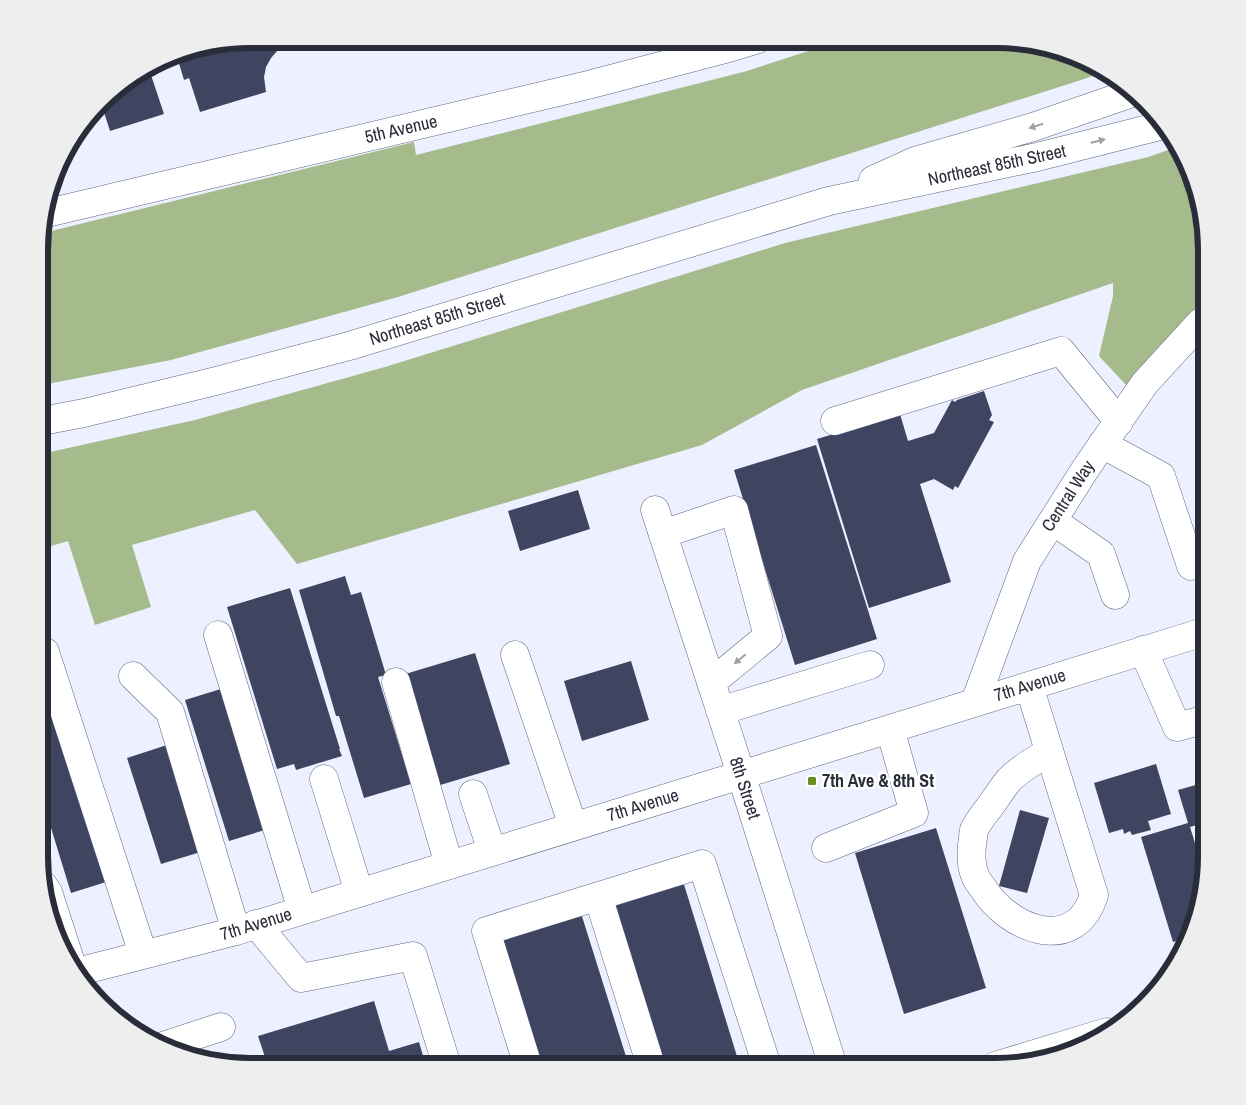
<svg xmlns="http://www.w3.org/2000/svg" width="1246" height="1105" font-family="'Archivo Narrow',sans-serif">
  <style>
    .forest { fill: #a6bb8c }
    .building { fill: #3f4461 }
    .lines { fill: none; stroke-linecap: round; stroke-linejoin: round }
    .minor-casing { stroke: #5f6583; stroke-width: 29 }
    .major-casing { stroke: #5f6583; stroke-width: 29 }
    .minor { stroke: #fff; stroke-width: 28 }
    .major { stroke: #fff; stroke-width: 28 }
    .oneway { fill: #9fa0a6 }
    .poi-dot { fill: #678e1a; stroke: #fff; stroke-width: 2 }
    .labels { text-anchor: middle; stroke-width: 5; stroke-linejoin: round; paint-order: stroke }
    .street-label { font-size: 18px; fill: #292c39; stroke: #fff }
    .poi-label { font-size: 18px; font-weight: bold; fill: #292c39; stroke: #fff; text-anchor: start }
    .rim { fill: none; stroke: #292c39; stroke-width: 6 }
  </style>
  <rect width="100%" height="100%" fill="#edf0ff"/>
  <!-- forest -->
  <path class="forest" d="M 845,39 L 1011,39 L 1089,60 L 1104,72 L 1078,81 L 398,297 L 171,360 L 42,385 L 43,233 L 414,142 L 416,155 L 747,71 Z
    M 1177,147 L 1191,169 L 1207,235 L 1207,304 L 1127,386 L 1099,356 L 1113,296 L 1113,283 L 802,390 L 702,445 L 297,564 L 255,510 L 132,545 L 151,607 L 95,625 L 68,541 L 41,549 L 41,454 L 195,420 L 385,367 L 785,243 L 1148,157 Z"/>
  <!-- building -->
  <path class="building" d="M 250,39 L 289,39 L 291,43 L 278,50 L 271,58 L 266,67 L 264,77 L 266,92 L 200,112 L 189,78 L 184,80 L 178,60 L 183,58 L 181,51 Z
    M 149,69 L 164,114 L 110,131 L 101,103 L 111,91 Z
    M 984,391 L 992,415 L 989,420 L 994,422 L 958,488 L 955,486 L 953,490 L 934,479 L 920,484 L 951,582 L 869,608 L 817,439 L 900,414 L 908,441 L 934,433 L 952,400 L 955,402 L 957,400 Z
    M 816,445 L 877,639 L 795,665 L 734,470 Z
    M 578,490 L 590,529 L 520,551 L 508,511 Z
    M 345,576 L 351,595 L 361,592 L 386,675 L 378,677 L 411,784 L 364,798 L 339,716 L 336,716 L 299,590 Z
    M 290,588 L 340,749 L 339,749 L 342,756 L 296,770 L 294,764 L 277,769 L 227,607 Z
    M 475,653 L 510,764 L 437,786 L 402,675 Z
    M 631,661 L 649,720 L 582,741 L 564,681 Z
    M 40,670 L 106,882 L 71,893 L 40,792 Z
    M 224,688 L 268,829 L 229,841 L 185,700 Z
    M 1207,737 L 1207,760 L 1201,739 Z
    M 170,744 L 204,851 L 161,864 L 127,758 Z
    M 1156,764 L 1171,814 L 1148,821 L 1151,830 L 1132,835 L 1130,831 L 1124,834 L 1123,829 L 1109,833 L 1094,783 Z
    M 1206,782 L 1207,785 L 1207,822 L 1190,827 L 1204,872 L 1191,936 L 1173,942 L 1141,837 L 1188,823 L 1178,790 Z
    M 1020,810 L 1049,818 L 1027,893 L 999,886 Z
    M 936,828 L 986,988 L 904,1014 L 855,853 Z
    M 682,878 L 740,1066 L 664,1066 L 613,899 Z
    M 580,910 L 629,1066 L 540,1066 L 499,935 Z
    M 374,1001 L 389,1051 L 419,1042 L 426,1066 L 268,1066 L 258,1036 Z"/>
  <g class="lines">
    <defs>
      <path id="minor" d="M 43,214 L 588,85 L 725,49 L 758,39
        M 835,421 L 1061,351 L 1119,422
        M 1102,444 L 1161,476 L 1191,566
        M 655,510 L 741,774 L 833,1066
        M 1053,521 L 1101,554 L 1115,595
        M 663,534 L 734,510 L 768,636 L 711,683
        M 218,635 L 302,910
        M 1143,650 L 1177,727 L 1207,719
        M 45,652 L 143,954
        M 515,655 L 573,826
        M 133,676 L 170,712 L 236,931
        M 396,682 L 449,865
        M 1029,686 L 1094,895 C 1075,956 1008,929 983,888 C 980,884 976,880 975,875 C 971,866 971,855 972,845 C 973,840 973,834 974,830 C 978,821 986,812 991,805 C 997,797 1003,787 1009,780 C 1021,768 1035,760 1049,752
        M 975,702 L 1027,561 L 1086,468 L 1145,383 L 1200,323 L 1207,318
        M 720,711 L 870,665
        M 324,779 L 359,892
        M 473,794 L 492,851
        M 826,848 L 914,813 L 890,729
        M 43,885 L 48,892 L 71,963
        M 598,896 L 651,1066
        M 256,924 L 301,978 L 413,956 L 447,1066
        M 77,972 L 236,931 L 1207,631
        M 163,1046 L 221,1027
        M 528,1066 L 486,931 L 702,864 L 767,1066
        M 995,1066 L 1107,1032"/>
      <path id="major" d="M 873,180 L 915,161 L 1033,127 L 1132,93
        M 42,421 L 84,413 L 216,381 L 349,346 L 829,201 L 1037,157 L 1164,125"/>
    </defs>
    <!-- minor casing -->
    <use href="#minor" class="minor-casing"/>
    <!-- major casing -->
    <use href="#major" class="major-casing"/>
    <!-- minor -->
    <use href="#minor" class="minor"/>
    <!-- major -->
    <use href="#major" class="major"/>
  </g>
  <!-- one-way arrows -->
  <defs><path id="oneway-solid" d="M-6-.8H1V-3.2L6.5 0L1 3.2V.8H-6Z" transform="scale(1.25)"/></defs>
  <g class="oneway">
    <use href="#oneway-solid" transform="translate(1036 126) rotate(162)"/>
    <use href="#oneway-solid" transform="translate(1098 141) rotate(-14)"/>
    <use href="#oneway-solid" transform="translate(740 659) rotate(140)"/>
  </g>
  <!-- markers -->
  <rect class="poi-dot" x="807" y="776" width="10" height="10" rx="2.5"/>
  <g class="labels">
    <!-- street labels -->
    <g class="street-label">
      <text transform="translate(401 129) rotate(-13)" y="6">5th Avenue</text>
      <text transform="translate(997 165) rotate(-12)" y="6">Northeast 85th Street</text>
      <text transform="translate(437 319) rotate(-17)" y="6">Northeast 85th Street</text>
      <text transform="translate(1068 496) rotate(-57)" y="6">Central Way</text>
      <text transform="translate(1030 685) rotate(-17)" y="6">7th Avenue</text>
      <text transform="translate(745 788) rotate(72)" y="6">8th Street</text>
      <text transform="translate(643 805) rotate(-17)" y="6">7th Avenue</text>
      <text transform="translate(256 924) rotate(-17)" y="6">7th Avenue</text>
    </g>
    <!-- poi labels -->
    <g class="poi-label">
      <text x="822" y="787">7th Ave &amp; 8th St</text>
    </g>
  </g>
  <!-- crop -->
  <path d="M0 0H1246V1105H0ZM250 48H996A202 202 0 0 1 1198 250V856A202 202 0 0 1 996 1058H250A202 202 0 0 1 48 856V250A202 202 0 0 1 250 48Z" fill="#eeeeef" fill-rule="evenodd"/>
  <path class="rim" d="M250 48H996A202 202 0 0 1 1198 250V856A202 202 0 0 1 996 1058H250A202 202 0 0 1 48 856V250A202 202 0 0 1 250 48Z"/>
</svg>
